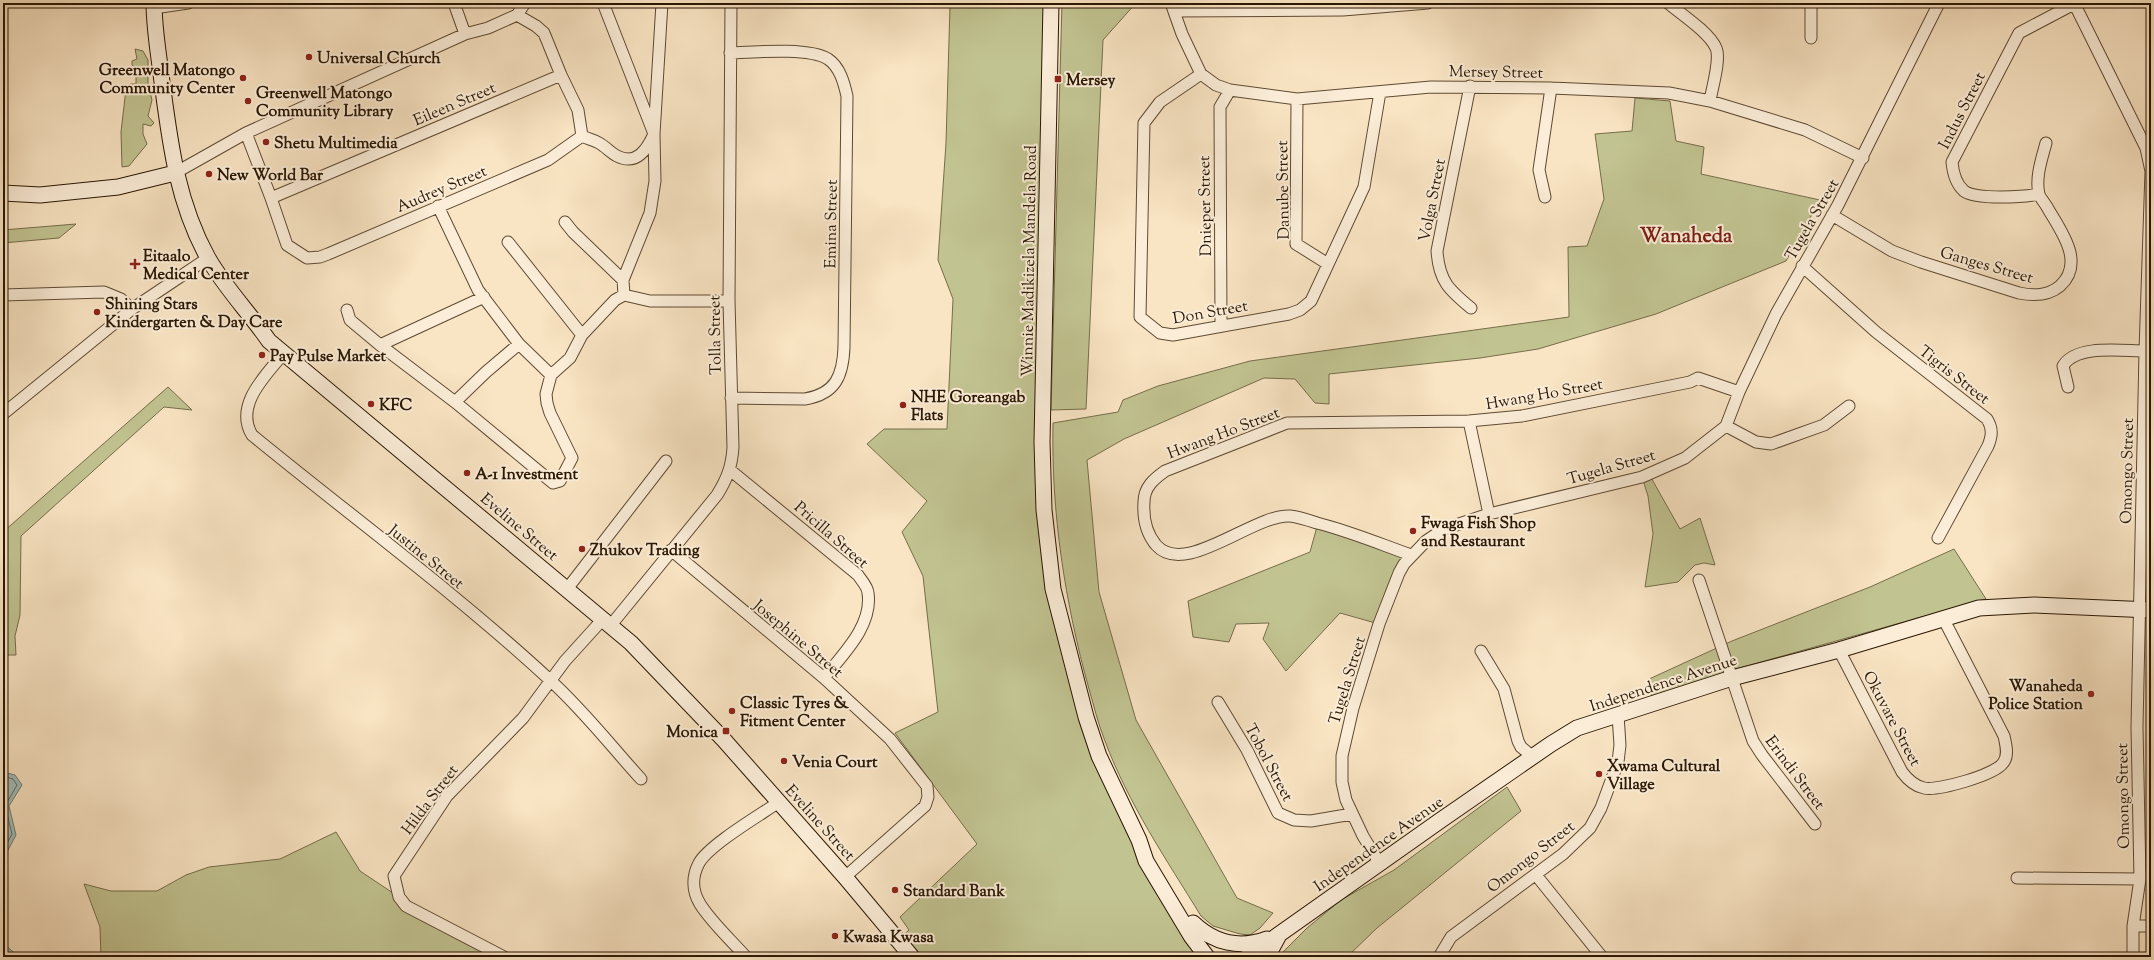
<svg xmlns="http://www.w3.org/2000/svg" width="2154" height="960" font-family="'Sorts Mill Goudy',serif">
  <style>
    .green { fill: #c1c391; stroke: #766d4a }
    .water { fill: #a0bdbb; stroke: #717b71 }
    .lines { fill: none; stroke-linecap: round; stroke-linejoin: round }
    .shore { stroke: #656a5f; stroke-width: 1 }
    .street-casing { stroke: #5e4a33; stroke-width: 13 }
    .secondary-casing { stroke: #2a1703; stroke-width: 17 }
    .street { stroke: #fbedd8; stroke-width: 11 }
    .secondary { stroke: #fbedd8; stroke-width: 15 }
    .poi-dot { fill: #8f2418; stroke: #fbedd8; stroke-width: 1.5 }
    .labels { text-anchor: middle; stroke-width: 4; stroke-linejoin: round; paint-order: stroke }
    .poi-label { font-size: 16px; font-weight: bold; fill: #2a1703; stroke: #fbedd8; text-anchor: start }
    .street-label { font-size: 16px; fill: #2a1703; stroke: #fbedd8 }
    .district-label { font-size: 20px; font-weight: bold; fill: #7a1f14; stroke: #fbedd8 }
  </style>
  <rect width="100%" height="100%" fill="#f9e4c3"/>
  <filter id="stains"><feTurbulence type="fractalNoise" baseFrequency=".005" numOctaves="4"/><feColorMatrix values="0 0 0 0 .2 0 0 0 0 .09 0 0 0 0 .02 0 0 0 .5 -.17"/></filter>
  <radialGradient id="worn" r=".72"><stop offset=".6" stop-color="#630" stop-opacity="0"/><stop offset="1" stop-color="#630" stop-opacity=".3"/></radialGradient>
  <!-- green -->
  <path class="green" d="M 966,3 L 1051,3 L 1044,510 L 1086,717 L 1197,957 L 912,957 L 898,940 L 909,930 L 900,917 L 977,844 L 895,733 L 938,712 L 923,576 L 902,532 L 927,501 L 867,444 L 884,429 L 947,429 L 953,299 L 938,260 L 946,143 L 950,6 L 965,7 Z
    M 1062,3 L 1136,3 L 1103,40 L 1086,409 L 1051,410 Z
    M 135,49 L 143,51 L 148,60 L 148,83 L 152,100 L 148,116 L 154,123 L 151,126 L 143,124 L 143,134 L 147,144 L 129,166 L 122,167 L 121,132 L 126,89 L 130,84 L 136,84 L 136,69 L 132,65 L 132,61 L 137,59 Z
    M 1635,98 L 1670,101 L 1676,141 L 1704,147 L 1701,174 L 1820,200 L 1786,261 L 1656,314 L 1538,349 L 1480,358 L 1329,374 L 1329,404 L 1315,403 L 1295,379 L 1264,378 L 1124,439 L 1087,460 L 1099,592 L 1136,720 L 1237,898 L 1273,913 L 1260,928 L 1250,935 L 1240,934 L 1213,926 L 1201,916 C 1166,859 1128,803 1105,741 C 1098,724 1094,706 1089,689 C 1065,603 1051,512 1053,423 L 1118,412 L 1123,400 L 1158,386 L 1250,361 L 1569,317 L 1568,247 L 1587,246 L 1604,199 L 1595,134 L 1632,131 Z
    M 76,224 L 59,238 L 3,243 L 3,230 Z
    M 168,387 L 192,410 L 164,407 L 21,536 L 20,615 L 15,636 L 16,655 L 3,655 L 3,532 Z
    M 1649,474 L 1680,529 L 1700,518 L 1715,565 L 1704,563 L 1695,565 L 1678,582 L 1645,587 L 1653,534 L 1648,496 L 1642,477 Z
    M 1318,523 L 1411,555 L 1379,624 L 1340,613 L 1286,671 L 1263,639 L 1269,623 L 1236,624 L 1229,642 L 1193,637 L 1188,601 L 1310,552 Z
    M 1954,549 L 1986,599 L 1736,669 L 1652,697 L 1647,680 L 1732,641 L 1870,587 Z
    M 1507,787 L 1521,811 L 1377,928 L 1347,957 L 1278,957 L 1307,928 L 1341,900 L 1394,870 Z
    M 336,832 L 360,871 L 399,897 L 504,957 L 101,957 L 100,927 L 84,884 L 111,891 L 157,891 L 186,875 L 209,867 L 280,859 Z"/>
  <!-- water -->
  <path class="water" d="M 3,772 L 15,775 L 22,785 L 9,806 L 16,835 L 6,854 L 6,877 L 3,895 Z
    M 3,943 L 19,957 L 3,957 Z"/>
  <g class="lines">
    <!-- shore -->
    <path class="shore" d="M 3,776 L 13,779 L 17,785 L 5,806 L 12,834 L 3,851"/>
    <defs>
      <path id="street" d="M 454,3 L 465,34
        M 1171,3 L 1182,34 L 1201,74 L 1216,85 L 1230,90 L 1297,99 L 1431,87 L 1551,88 L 1669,93 L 1710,101 L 1805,130 L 1863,158
        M 1668,3 C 1681,14 1709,32 1716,48 C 1721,59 1712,88 1710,101
        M 2074,3 L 2146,148 L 2151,171 L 2145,351 L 2137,727 L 2140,879 L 2133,926 L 2133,957
        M 154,8 L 188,3
        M 1174,11 L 1343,10 L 1428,3
        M 1811,38 L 1811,3
        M 730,53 C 753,52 809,47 828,59 C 840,67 844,83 847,96 L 844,347 C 843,375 836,394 805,399 L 731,398
        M 1201,74 L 1160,102 L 1144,123 L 1140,317 L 1160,333 L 1173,335 L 1289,314 L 1300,310 L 1311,301 L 1364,187 L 1380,92
        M 1470,86 L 1437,251 C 1439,281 1449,290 1471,308
        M 1297,99 L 1296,244 L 1328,264
        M 246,133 L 271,198 L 287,245 L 307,258 L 320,257 L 328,254 L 548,160 L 582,136 L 578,110 L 561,75 L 544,33 L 536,26 L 517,15
        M 582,136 C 588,139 594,140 599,143 C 606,147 611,153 617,156 C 637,166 647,149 654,134 L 603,3
        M 175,173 L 246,133 L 465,34 L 488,28 L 517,15 L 525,3
        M 2039,194 C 2025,197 1976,200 1964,191 C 1956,184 1953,173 1952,162 L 2019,33 L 2074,4
        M 1545,197 L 1539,170 L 1551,88
        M 271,198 L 561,75
        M 438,206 L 478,290 L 519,344 L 551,375
        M 1832,215 L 1892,251 L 1921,262 L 2019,293 C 2034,296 2048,296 2060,286 C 2086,262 2060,230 2047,207 C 2045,203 2040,198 2039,194 C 2035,178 2042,158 2046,143
        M 565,222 L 573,232 L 623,280
        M 508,242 L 582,335
        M 1802,266 L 1876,332 L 1987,419 C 1993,429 1992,436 1988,446 L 1938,538
        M 3,295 L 104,292 L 121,299 L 132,309
        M 624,295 L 623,280 L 650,213 L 655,181 L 654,134 L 662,3
        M 347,310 L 350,320 L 380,345 L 455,402 L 553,483 L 560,481 L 572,458 L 550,413 L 547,403 L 546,394 L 551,375 L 570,358 L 582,335 L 615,300 L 624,295 L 650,301 L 729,301
        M 1221,325 L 1220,107 L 1230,90
        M 380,345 L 484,297
        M 284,353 C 266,375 234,405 252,435 C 352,517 456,593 551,681 C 584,711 611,746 641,779
        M 2068,387 L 2063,366 C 2076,344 2122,351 2145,351
        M 455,402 L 486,372 L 519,344
        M 3,414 L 132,309 L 208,258
        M 1469,421 L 1489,514
        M 1726,426 L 1756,442 L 1771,444 L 1824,425 L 1849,406
        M 730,470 L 858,575 C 861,580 868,587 868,593 C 873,626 842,655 824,678
        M 671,550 L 824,678 L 890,739 L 927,786 L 928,797 L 925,806 L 845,877
        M 1411,555 C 1380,544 1349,531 1317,523 C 1308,520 1299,517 1290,516 C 1253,514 1185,578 1156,545 C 1146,533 1143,517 1144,502 C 1144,487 1154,479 1165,471 L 1287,423 L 1469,421 L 1522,416 L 1690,382 L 1698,378 L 1739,392
        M 1699,580 L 1753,741 L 1762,755 L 1815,824
        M 567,589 L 666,461
        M 611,625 L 717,495 C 727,479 732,466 733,447 L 729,301 L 731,3
        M 1839,650 L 1902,772 C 1908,780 1914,786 1924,788 C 1938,791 1995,775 2003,763 C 2009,756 2006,745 2004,736 L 1943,618
        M 1481,651 L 1504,689 L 1518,741 L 1521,747 L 1533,757
        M 1218,702 L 1247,750 L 1278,813 L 1294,820 L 1311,821 L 1352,814
        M 1380,864 L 1363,836 L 1346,800 L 1342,782 L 1342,756 L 1353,708 L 1379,624 L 1399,573 L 1404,564 L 1426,541 L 1444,529 L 1489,514 L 1642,477 L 1685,458 L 1726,426 L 1739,392 L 1776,314 L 1838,205 L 1939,3
        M 1536,875 L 1602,957
        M 2017,878 L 2140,879
        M 2133,926 L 2151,926
        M 504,957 L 406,906 L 399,897 L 394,876 L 447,796 L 523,718 L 565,661 L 603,619
        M 746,957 C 731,940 712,923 700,904 C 692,891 692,876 699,863 C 709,845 760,815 779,802
        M 1439,957 L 1451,937 L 1563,854 L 1590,828 L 1601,808 L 1618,762 L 1620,745 L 1618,715"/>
      <path id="secondary" d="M 154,3 C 154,29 159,56 162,82 C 170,143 177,202 208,258 C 225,288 249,312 269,341 L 631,643 L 724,740 L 845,877 L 912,957
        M 1051,3 L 1042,442 L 1044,510 L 1053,589 L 1086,717 L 1099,756 L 1139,840 L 1146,861 L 1191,936 L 1207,957
        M 3,193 L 40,195 L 118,187 L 175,173
        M 1193,923 C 1214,943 1240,949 1267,939
        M 1247,957 L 1441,820 L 1551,744 L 1577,728 L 1732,678 L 1839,650 L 1979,608 L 2034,605 L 2151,610
        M 1267,957 L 1278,937"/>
    </defs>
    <!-- street casing -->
    <use href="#street" class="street-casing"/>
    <!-- secondary casing -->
    <use href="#secondary" class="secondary-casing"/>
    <!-- street -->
    <use href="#street" class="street"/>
    <!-- secondary -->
    <use href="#secondary" class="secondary"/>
  </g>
  <!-- markers -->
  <g class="poi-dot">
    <circle cx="309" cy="57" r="4"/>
    <circle cx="243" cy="78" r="4"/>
    <rect x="1054" y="75" width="8" height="8" rx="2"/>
    <circle cx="248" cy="101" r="4"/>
    <circle cx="266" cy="142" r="4"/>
    <circle cx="209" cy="174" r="4"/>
    <path d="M133 258h4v4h4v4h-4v4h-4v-4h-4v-4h4z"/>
    <circle cx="97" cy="312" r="4"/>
    <circle cx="262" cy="355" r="4"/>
    <circle cx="371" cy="404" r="4"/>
    <circle cx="903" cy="405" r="4"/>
    <circle cx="467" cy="473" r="4"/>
    <circle cx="1413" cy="531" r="4"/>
    <circle cx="582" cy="549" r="4"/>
    <circle cx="2091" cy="694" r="4"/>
    <circle cx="732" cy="711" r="4"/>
    <rect x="722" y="727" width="8" height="8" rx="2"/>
    <circle cx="784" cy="761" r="4"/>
    <circle cx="1599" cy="774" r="4"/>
    <circle cx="895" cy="890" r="4"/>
    <circle cx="835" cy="936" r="4"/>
  </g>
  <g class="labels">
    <!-- poi labels -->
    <g class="poi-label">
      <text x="317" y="63">Universal Church</text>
      <text x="235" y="75" text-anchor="end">Greenwell Matongo<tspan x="235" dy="18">Community Center</tspan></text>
      <text x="1066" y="85">Mersey</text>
      <text x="256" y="98">Greenwell Matongo<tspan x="256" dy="18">Community Library</tspan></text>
      <text x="274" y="148">Shetu Multimedia</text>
      <text x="217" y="180">New World Bar</text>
      <text x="143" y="261">Eitaalo<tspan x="143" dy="18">Medical Center</tspan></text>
      <text x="105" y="309">Shining Stars<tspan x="105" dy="18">Kindergarten &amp; Day Care</tspan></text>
      <text x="270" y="361">Pay Pulse Market</text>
      <text x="911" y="402">NHE Goreangab<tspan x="911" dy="18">Flats</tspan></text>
      <text x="379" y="410">KFC</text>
      <text x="475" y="479">A-1 Investment</text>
      <text x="1421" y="528">Fwaga Fish Shop<tspan x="1421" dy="18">and Restaurant</tspan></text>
      <text x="590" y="555">Zhukov Trading</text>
      <text x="2083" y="691" text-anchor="end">Wanaheda<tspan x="2083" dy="18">Police Station</tspan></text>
      <text x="740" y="708">Classic Tyres &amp;<tspan x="740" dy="18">Fitment Center</tspan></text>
      <text x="718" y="737" text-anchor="end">Monica</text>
      <text x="792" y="767">Venia Court</text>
      <text x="1607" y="771">Xwama Cultural<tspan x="1607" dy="18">Village</tspan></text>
      <text x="903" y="896">Standard Bank</text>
      <text x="843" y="942">Kwasa Kwasa</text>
    </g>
    <!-- street labels -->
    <g class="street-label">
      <text transform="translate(1496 71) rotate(1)" y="6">Mersey Street</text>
      <text transform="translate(454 103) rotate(-23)" y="6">Eileen Street</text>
      <text transform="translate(1961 110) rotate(-63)" y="6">Indus Street</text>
      <text transform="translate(441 188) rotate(-23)" y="6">Audrey Street</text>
      <text transform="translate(1282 190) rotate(-91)" y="6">Danube Street</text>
      <text transform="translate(1431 200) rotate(-79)" y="6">Volga Street</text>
      <text transform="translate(1204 206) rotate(-91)" y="6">Dnieper Street</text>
      <text transform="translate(1811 219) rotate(-60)" y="6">Tugela Street</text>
      <text transform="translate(830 224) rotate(-89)" y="6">Emina Street</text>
      <text transform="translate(1028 261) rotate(-89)" y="6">Winnie Madikizela Mandela Road</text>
      <text transform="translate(1987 264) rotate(16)" y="6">Ganges Street</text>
      <text transform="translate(1210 311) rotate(-10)" y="6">Don Street</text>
      <text transform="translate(714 335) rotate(-91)" y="6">Tolla Street</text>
      <text transform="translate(1955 374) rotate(38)" y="6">Tigris Street</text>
      <text transform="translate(1544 393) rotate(-10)" y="6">Hwang Ho Street</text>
      <text transform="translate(1223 432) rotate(-21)" y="6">Hwang Ho Street</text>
      <text transform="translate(1611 466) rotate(-16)" y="6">Tugela Street</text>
      <text transform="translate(2126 471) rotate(-89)" y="6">Omongo Street</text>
      <text transform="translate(520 526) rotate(40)" y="6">Eveline Street</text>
      <text transform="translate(832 534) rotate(41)" y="6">Pricilla Street</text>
      <text transform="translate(427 556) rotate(39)" y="6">Justine Street</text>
      <text transform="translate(799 638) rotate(40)" y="6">Josephine Street</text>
      <text transform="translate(1346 680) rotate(-73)" y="6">Tugela Street</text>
      <text transform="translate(1663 682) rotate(-18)" y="6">Independence Avenue</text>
      <text transform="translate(1893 718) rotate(62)" y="6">Okuvare Street</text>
      <text transform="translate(1270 762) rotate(62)" y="6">Tobol Street</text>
      <text transform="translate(1796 772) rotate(53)" y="6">Erindi Street</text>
      <text transform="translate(2122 796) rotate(-91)" y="6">Omongo Street</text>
      <text transform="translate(429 799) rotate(-53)" y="6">Hilda Street</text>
      <text transform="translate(821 822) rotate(48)" y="6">Eveline Street</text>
      <text transform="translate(1378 843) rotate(-35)" y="6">Independence Avenue</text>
      <text transform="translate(1530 856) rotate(-38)" y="6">Omongo Street</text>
    </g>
    <!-- district labels -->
    <g class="district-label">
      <text x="1686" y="242">Wanaheda</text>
    </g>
  </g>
  <!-- margin -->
  <rect width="2154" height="960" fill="none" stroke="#f9e4c3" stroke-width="16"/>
  <rect x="4" y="4" width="2146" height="952" fill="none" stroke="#2a1703" stroke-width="2"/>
  <rect x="8" y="8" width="2138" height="944" fill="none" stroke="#2a1703"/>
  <rect width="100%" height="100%" filter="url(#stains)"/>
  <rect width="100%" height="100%" fill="url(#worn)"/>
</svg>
